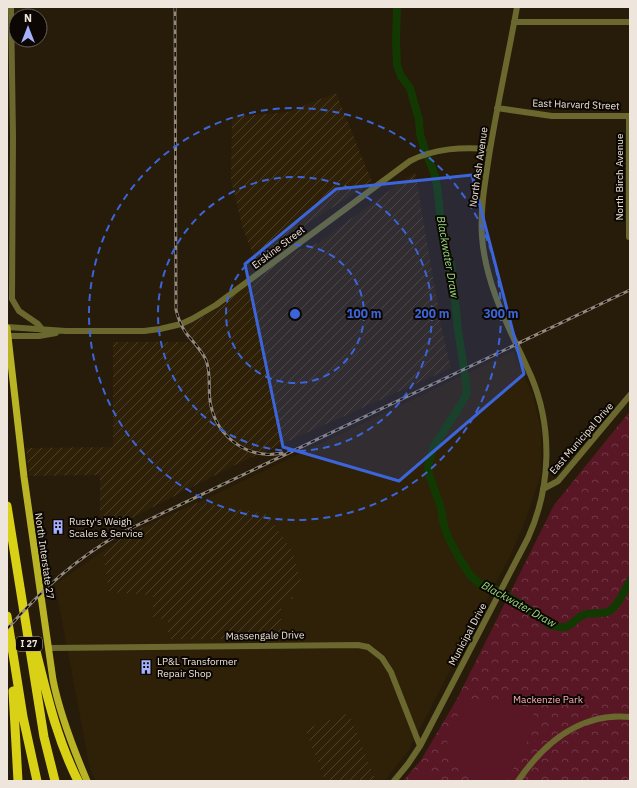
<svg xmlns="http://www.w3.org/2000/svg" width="637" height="788" font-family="'IBM Plex Sans',sans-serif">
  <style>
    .built { fill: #2f2008 }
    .industrial { fill: url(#industrial-furrows) }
    .forest { fill: url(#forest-crowns) }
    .garden { fill: #591726 }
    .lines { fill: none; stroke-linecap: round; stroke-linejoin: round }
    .river { stroke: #123902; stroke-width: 8 }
    .minor { stroke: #6a682e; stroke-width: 6 }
    .major { stroke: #b9b326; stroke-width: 7 }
    .highway { stroke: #d9d115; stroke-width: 9 }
    .rail-casing { stroke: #93897c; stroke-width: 3 }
    .rail { stroke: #0c0702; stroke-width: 1.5; stroke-dasharray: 4.5; stroke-linecap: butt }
    .marked { fill: #3c65d9; fill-opacity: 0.2; stroke: #3c65d9; stroke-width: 3; stroke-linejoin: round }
    .ring { fill: none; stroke: #3c65d9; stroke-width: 2; stroke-dasharray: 7 5 }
    .labels { text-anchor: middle; stroke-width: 4; stroke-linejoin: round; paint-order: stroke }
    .shield { fill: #0c0702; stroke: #aaa39b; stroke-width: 1 }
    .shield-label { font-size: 9px; font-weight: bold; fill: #eee6dc }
    .street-label { font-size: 10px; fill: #eee6dc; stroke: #0c0702 }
    .poi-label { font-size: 10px; fill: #eee6dc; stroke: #0c0702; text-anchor: start }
    .park-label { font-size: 10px; fill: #fbb0b9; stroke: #0c0702 }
    .water-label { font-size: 11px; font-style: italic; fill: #98e181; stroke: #0c0702 }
    .centre { fill: #3c65d9; stroke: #0c0702; stroke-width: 2 }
    .ring-label { font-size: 12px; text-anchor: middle; font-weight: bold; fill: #3c65d9; stroke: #0c0702; stroke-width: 4; stroke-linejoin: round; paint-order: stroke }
  </style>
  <defs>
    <pattern id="industrial-furrows" width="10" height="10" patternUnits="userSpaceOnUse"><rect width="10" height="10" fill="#2f2008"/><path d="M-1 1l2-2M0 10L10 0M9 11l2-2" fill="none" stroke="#4d402b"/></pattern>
    <pattern id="forest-crowns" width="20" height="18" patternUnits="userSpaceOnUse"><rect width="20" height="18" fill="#591726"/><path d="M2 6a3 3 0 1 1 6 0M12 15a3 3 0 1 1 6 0" fill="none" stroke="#713945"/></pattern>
  </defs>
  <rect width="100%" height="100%" fill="#271b0a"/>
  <!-- built -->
  <path class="built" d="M 513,351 L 533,396 L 541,429 L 541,474 L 526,519 L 511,554 L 486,601 L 409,750 L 387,778 L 384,781 L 376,781 L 349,713 L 305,729 L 325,781 L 96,781 L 90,769 L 55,584 L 128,534 L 199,502 Z"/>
  <!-- industrial -->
  <path class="industrial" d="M 336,93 L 372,182 L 307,224 L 256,262 L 242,226 L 231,180 L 232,117 L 288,112 Z
    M 415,172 L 442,330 L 451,368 L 235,465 L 108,530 L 100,523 L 100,475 L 29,476 L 26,448 L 113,447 L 113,342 L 192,342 L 181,327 L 203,317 L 222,305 L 290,253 L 318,243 Z
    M 199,502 L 267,514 L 292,551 L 301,581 L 293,594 L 293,599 L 281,599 L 281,639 L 168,639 L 168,619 L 153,618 L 153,595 L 109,592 L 103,551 L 128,534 Z
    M 349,713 L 376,781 L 325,781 L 305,729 Z"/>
  <!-- forest -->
  <path class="forest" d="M 630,411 L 630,781 L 403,781 L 421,760 L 457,699 L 554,505 Z"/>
  <!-- garden -->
  <path class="garden" d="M 464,701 L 510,704 L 529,707 L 535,717 L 527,742 L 507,781 L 473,781 C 460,771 450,757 447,741 Z
    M 417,770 L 425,775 L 431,781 L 408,781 Z"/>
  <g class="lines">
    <!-- river -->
    <path class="river" d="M 397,7 L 396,41 L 397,65 L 401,76 L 410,88 L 419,120 L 420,134 L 425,151
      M 428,158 C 431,165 435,173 436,181 C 442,208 437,238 451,263 L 458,330 L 466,383 L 467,393 L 461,404 L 433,448 L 428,466 L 429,474 L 441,508 L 443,522 L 448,537 L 459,558 L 470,575 L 480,584 L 497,590 L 521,604 L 550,625 C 554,626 560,628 565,627 C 573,625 576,618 583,615 C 593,611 603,616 611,610 C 620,603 624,591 630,581"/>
    <!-- minor -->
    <path class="minor" d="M 11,7 L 13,136 L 12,299 L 19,311 L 38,324 L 42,329
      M 514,22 L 630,22
      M 497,108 L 552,116 L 630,116
      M 629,237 L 629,116
      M 7,327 L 66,331 L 144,331 L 160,329 L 181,324 L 192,319 L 216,305 L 410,161 C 435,148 462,147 490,149
      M 8,336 L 39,336 L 56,333
      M 543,489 L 558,481 L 630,395
      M 49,648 L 358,645 L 368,647 L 382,658 L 391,672 L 420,746
      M 394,781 L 408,764 L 420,746 L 528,538 C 551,487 553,428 531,376 C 511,331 486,288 482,237 C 480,210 485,183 489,156 C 497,106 508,57 517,7
      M 518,781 C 544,743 581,712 630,717"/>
    <!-- major -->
    <path class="major" d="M 7,328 L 24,477 L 53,680 C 60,715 73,748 87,781"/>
    <!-- highway -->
    <path class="highway" d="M 7,506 L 44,737 L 55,781
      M 7,616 L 23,717 L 37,781
      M 35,647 C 47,695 56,737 78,781
      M 13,691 L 18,781"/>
    <defs>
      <path id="rail" d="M 175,7 L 176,310 C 178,318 181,326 186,333 C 193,342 201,349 206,360 C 212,375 207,390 211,406 C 218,438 249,460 282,453
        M 7,629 C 43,589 74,560 121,533 L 630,290"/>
    </defs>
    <!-- rail casing -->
    <use href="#rail" class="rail-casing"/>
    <!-- rail -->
    <use href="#rail" class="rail"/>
  </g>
  <!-- marked area -->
  <path class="marked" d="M 472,175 L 524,374 L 399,481 L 283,447 L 245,264 L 336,189 Z"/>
  <!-- distance rings -->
  <g class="ring">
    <circle cx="295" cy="314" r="69"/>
    <circle cx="295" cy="314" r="137"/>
    <circle cx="295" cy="314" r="206"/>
  </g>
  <!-- icons -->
  <defs>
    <symbol id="building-bare" viewBox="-9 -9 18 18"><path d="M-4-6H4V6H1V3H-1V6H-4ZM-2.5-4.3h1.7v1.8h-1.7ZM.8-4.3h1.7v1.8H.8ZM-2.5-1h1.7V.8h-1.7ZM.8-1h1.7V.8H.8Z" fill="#a5b1fc" stroke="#0c0702" stroke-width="2.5" paint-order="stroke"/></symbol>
  </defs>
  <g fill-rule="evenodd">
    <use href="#building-bare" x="48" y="517" width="20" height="20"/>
    <use href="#building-bare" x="136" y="657" width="20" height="20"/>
  </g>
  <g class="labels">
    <!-- shield labels -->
    <rect class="shield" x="16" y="637" width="26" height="14" rx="3"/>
    <g class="shield-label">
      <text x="29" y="647">I 27</text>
    </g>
    <!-- street labels -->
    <g class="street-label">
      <text transform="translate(576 104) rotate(2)" y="4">East Harvard Street</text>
      <text transform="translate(478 167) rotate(-82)" y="4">North Ash Avenue</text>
      <text transform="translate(619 177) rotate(-90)" y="4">North Birch Avenue</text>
      <text transform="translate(278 247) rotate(-37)" y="4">Erskine Street</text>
      <text transform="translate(581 438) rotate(-49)" y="4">East Municipal Drive</text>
      <text transform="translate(45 556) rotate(82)" y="4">North Interstate 27</text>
      <text transform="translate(467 634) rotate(-62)" y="4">Municipal Drive</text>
      <text transform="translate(265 635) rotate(-1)" y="4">Massengale Drive</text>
    </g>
    <!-- poi labels -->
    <g class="poi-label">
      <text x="69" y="525">Rusty's Weigh<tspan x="69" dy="12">Scales &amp; Service</tspan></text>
      <text x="157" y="665">LP&amp;L Transformer<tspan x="157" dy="12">Repair Shop</tspan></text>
    </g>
    <!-- park labels -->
    <g class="park-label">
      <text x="548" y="703">Mackenzie Park</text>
    </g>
    <!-- water labels -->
    <g class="water-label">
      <text transform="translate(448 257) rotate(80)" y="4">Blackwater Draw</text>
      <text transform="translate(519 604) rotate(29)" y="4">Blackwater Draw</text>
    </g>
  </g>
  <circle cx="295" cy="314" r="6" class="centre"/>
  <g class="ring-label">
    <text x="364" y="318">100 m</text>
    <text x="432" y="318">200 m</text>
    <text x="501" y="318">300 m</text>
  </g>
  <!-- border -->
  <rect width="637" height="788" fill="none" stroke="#eee6dc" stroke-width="16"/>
  <!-- north arrow -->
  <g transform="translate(28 28)"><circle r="19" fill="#0c0702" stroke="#666059"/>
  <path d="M0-3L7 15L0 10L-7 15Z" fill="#a5b1fc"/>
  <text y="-6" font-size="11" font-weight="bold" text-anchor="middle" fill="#eee6dc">N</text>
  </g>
</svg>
